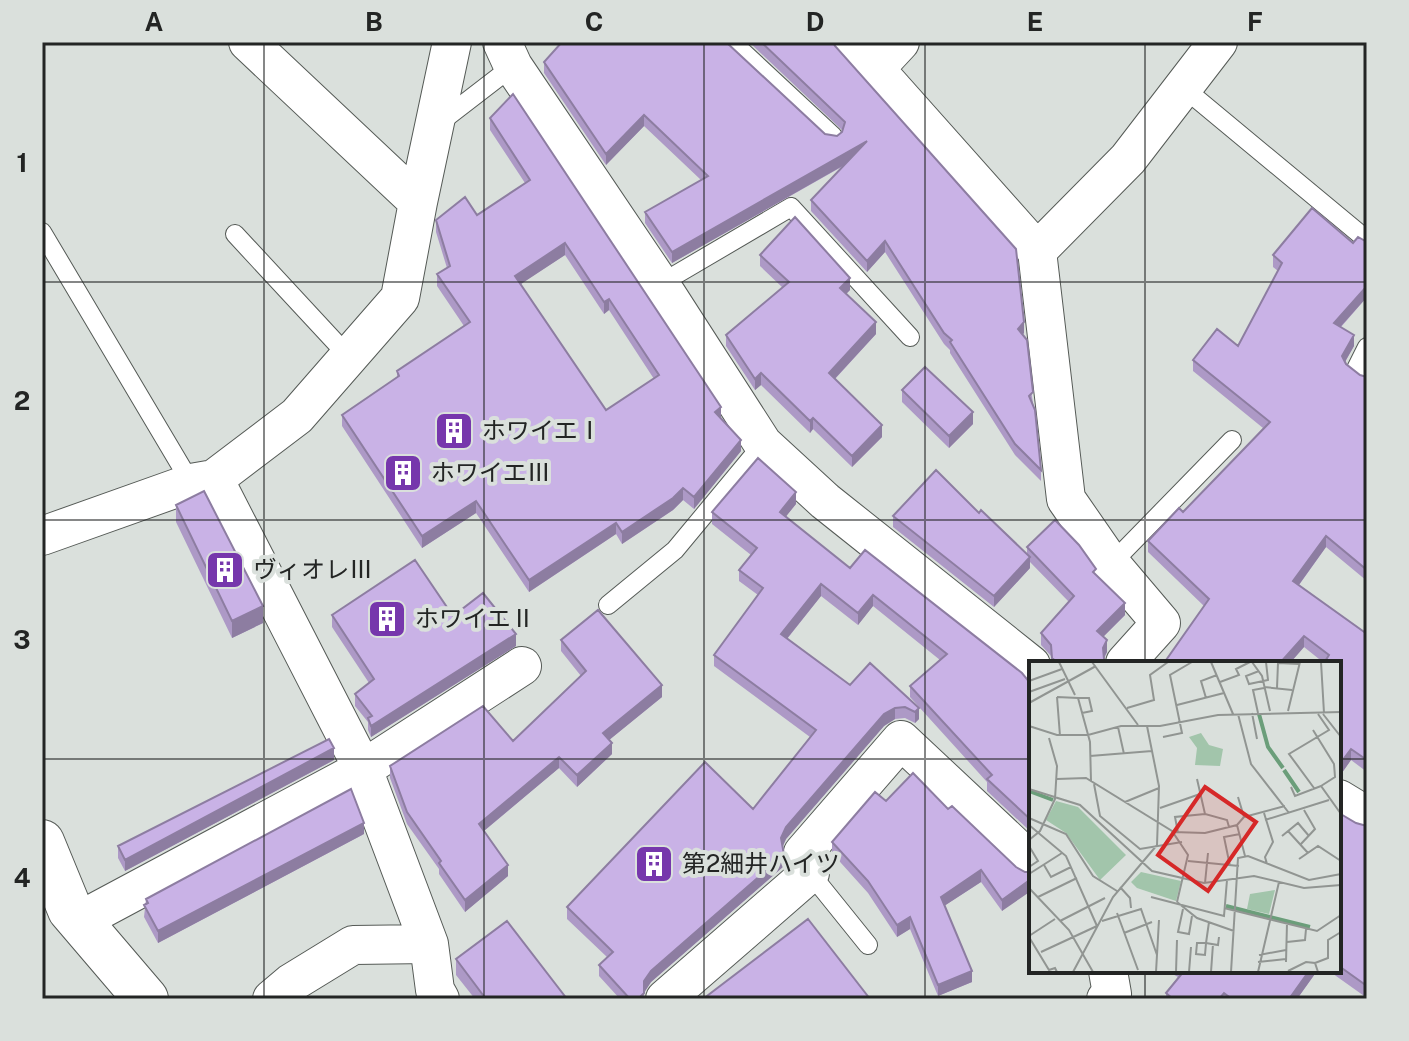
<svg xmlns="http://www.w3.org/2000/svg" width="1409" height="1041" font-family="'Public Sans','Noto Sans JP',sans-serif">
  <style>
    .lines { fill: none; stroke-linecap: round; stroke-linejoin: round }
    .service-casing { stroke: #555a56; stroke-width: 20 }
    .minor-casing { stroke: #555a56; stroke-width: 40 }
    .tertiary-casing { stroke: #555a56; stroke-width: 46 }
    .service { stroke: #fff; stroke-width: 18 }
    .minor { stroke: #fff; stroke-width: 38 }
    .tertiary { stroke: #fff; stroke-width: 44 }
    .wall { fill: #ad99c6; fill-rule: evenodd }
    .shaded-wall { fill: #8d7da1 }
    .building { fill: #c9b2e6; stroke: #8d7da1; stroke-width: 2; fill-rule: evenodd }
    .grid { fill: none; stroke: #232524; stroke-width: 2; stroke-opacity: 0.55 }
    .labels { text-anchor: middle; stroke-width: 8; stroke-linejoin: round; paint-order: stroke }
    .poi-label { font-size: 24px; fill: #232524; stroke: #dae0dc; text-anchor: start }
    .inset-river { fill: none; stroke: #6b9e7a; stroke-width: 4 }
    .inset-road { fill: none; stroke: #919592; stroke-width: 2 }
    .view { fill: #d62828; fill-opacity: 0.15; stroke: #d62828; stroke-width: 4 }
    .inset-edge { fill: none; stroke: #232524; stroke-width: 4 }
    .neatline { fill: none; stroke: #232524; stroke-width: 3 }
    .grid-label { font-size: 26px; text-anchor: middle; font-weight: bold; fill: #232524 }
  </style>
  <rect width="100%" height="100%" fill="#dae0dc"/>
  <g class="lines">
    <defs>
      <path id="service" d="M 732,42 L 833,136
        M 1185,89 L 1367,240
        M 439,123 L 513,66
        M 42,232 L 191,483
        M 235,234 L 350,358
        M 660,284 L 791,207 L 910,337
        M 1367,347 L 1356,369 L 1367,377
        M 1111,564 L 1232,440
        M 608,605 L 675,550 L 763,444
        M 810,873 L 868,945"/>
      <path id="minor" d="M 248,42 L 418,202
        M 502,42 L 513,66 L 660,284 L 763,444 L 825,501 L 1031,665
        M 851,42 L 1037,251
        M 874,70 L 900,42
        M 214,479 L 363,769 L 429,944 L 435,990 L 440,999
        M 42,536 L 191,483 L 214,479 L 297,416 L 400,298 L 418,202 L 452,42
        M 1125,663 L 1161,623 L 1111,564 L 1066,499 L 1037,251 L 1128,159 L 1218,42
        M 1339,799 L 1367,816
        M 79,921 L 363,769 L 522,666
        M 272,999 L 291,983 L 353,945 L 429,944
        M 665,999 L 810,873 L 803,853 L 901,740 L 1031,862
        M 1106,999 L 1112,994 L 1108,971"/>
      <path id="tertiary" d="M 42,842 L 70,910 L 146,999"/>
    </defs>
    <!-- service casing -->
    <use href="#service" class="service-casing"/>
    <!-- minor casing -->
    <use href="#minor" class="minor-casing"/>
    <!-- tertiary casing -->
    <use href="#tertiary" class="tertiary-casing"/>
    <!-- service -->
    <use href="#service" class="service"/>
    <!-- minor -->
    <use href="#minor" class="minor"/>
    <!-- tertiary -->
    <use href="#tertiary" class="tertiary"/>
  </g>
  <!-- wall -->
  <path class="wall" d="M 749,42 L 833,42 L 1024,333 L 1022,335 L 1033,403 L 1041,470 L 1041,481 L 1015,455 L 950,353 L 950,350 L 944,344 L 885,252 L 867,272 L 811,211 L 811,200 L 845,165 L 672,263 L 645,223 L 645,212 L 701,180 L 644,126 L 606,165 L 544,73 L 544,62 L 825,134 L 837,136 L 842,132 L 843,131 Z
    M 490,118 L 721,418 L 741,451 L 694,509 L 683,500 L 673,510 L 622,544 L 616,534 L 529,592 L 476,513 L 422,548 L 342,426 L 342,415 L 397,378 L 397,371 L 464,326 L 437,286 L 437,274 L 447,268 L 436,232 L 436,220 L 477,215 L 525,183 L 490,130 ZM 565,255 L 604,314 L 609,310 L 654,379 L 606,410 L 520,284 Z
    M 1367,242 L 1367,297 L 1341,327 L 1354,346 L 1345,362 L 1346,364 L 1360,375 L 1367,377 L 1367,581 L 1326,547 L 1299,585 L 1367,634 L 1367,772 L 1351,760 L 1339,777 L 1339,663 L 1324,663 L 1304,647 L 1290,663 L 1164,663 L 1204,606 L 1148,552 L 1148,541 L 1183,512 L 1263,428 L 1193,371 L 1193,360 L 1238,346 L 1278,271 L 1273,267 L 1273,255 L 1353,243 Z
    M 760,255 L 850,290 L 846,294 L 876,334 L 835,379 L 882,437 L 852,467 L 813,429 L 810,433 L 761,385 L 755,390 L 726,346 L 726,335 L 783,288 L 760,266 Z
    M 902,390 L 973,424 L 949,448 L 902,402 Z
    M 796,504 L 785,517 L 850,568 L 1031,684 L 1031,832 L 987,791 L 987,782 L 910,697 L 910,686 L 940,660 L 873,606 L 858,625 L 821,596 L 787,639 L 850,685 L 919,708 L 919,719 L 915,723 L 905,718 L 895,719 L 884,726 L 786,839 L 783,846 L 784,866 L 651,982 L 644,992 L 644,999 L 620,999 L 599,976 L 599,965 L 607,957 L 567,919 L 567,907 L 753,809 L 810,737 L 714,666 L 714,655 L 758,595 L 739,581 L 739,570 L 751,555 L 712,524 L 712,512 Z
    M 176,505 L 263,623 L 232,638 L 176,522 Z
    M 979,513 L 1027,554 L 1027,547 L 1096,575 L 1125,615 L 1103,637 L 1107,652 L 1104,659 L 1107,663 L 1052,663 L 1051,656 L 1041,645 L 1041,633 L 1069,602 L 1030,562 L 1030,568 L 994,607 L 893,527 L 893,516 Z
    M 332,615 L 453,616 L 516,646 L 371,737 L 368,730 L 368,722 L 355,706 L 355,694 L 369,683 L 332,627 Z
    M 561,640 L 662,697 L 609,740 L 612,754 L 577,787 L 559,768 L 484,831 L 508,876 L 465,912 L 439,874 L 439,869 L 407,824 L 390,778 L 390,766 L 513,741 L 581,676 L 561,651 Z
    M 334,760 L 125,871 L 118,858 L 118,846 Z
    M 886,801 L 948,809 L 1016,867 L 1025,872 L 1002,911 L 981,882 L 944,906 L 972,982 L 938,996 L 910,929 L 897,937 L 868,893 L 832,853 L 832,842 Z
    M 1339,813 L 1356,823 L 1367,826 L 1367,998 L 1329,971 L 1339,971 Z
    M 364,834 L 158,943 L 144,917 L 146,899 Z
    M 456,959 L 567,999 L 475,999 L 456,975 Z
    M 1167,971 L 1317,971 L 1297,999 L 1166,999 L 1166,993 L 1178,977 Z"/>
  <!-- shaded-wall -->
  <path class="shaded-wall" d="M 644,115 L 644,126 L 606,165 L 606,154 Z
    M 867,141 L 867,152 L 672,263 L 672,252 Z
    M 885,241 L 885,252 L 867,272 L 867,261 Z
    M 565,243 L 565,255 L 515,288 L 515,276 Z
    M 850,278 L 850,290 L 840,300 L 840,288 Z
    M 1367,286 L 1367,297 L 1334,334 L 1334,323 Z
    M 609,299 L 609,310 L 604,314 L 604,302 Z
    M 876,322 L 876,334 L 829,385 L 829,373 Z
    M 1024,322 L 1024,333 L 1018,340 L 1018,329 Z
    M 1354,335 L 1354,346 L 1342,367 L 1342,356 Z
    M 761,373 L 761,385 L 755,390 L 755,379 Z
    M 721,407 L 721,419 L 715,412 Z
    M 973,412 L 973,424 L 949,448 L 949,436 Z
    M 813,418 L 813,429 L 810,433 L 810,421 Z
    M 882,425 L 882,437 L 852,467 L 852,456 Z
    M 741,440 L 741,451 L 694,509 L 694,497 Z
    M 683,488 L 683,500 L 673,510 L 622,544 L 622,532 Z
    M 796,492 L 796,504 L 780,524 L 780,512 Z
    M 476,501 L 476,513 L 422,548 L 422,536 Z
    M 616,523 L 616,534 L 529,592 L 529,580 Z
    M 1326,536 L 1326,547 L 1293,593 L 1293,581 Z
    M 1030,557 L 1030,568 L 994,607 L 994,596 Z
    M 821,584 L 821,596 L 781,646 L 781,634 Z
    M 873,595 L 873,606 L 858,625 L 858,613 Z
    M 1125,603 L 1125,615 L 1097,643 L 1097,631 Z
    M 263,606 L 263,623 L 232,638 L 232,621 Z
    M 516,634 L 516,646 L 371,737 L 371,726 Z
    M 1304,636 L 1304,647 L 1290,663 L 1280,663 Z
    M 1107,640 L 1107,652 L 1103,659 L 1103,648 Z
    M 662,685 L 662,697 L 603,745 L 603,733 Z
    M 895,708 L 895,719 L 884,726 L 786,839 L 781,850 L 781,838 L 786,827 L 884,714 Z
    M 919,708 L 919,719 L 915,723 L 915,712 Z
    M 612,743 L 612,754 L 577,787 L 577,775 Z
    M 334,748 L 334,760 L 125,871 L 125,860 Z
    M 1351,749 L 1351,760 L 1339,777 L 1339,765 Z
    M 559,757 L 559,768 L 479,835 L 479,824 Z
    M 364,823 L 364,834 L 158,943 L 158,931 Z
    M 784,855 L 784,866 L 651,982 L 644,993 L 644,981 L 651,971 Z
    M 508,865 L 508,876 L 465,912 L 465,900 Z
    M 981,870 L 981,882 L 941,908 L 941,897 Z
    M 1031,879 L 1031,891 L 1002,911 L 1002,900 Z
    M 910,917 L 910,929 L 897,937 L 897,925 Z
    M 972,971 L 972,982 L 938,996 L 938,985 Z
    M 1309,971 L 1317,971 L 1297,999 L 1289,999 Z"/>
  <!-- building -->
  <path class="building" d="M 562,42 L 726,42 L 825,134 L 837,136 L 842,132 L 845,122 L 761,42 L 833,42 L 835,46 L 1016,249 L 1024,322 L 1018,329 L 1027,340 L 1033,392 L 1029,396 L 1035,410 L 1041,470 L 1015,444 L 950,342 L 952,340 L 944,333 L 885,241 L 867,261 L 811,200 L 867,141 L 672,252 L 645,212 L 708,176 L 644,115 L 606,154 L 544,62 Z
    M 513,94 L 721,407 L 715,412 L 741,440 L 694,497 L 683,488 L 673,498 L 622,532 L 616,523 L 529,580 L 476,501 L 422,536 L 342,415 L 399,376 L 397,371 L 470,322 L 437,274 L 450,266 L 436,220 L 465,197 L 477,215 L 530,180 L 490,118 ZM 565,243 L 604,302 L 609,299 L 659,375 L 606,410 L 515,276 Z
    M 1312,208 L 1353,243 L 1358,237 L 1367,242 L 1367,286 L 1334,323 L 1354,335 L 1342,356 L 1346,364 L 1360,375 L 1367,377 L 1367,570 L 1326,536 L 1293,581 L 1367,634 L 1367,760 L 1351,749 L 1339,765 L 1339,663 L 1324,663 L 1329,655 L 1304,636 L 1280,663 L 1164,663 L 1209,599 L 1148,541 L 1179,508 L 1183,512 L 1270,422 L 1193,360 L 1217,329 L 1238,346 L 1282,263 L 1273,255 Z
    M 795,217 L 850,278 L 840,288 L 876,322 L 829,373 L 882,425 L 852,456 L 813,418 L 810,421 L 761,373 L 755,379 L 726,335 L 789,282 L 760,255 Z
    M 925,367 L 973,412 L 949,436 L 902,390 Z
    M 758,458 L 796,492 L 780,512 L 850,568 L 865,550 L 1022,673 L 1031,684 L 1031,820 L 987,779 L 992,775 L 910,686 L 947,654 L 873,595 L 858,613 L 821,584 L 781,634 L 850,685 L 870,663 L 919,708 L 915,712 L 905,707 L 895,708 L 884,714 L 786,827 L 781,838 L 784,855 L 651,971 L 644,981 L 644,993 L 638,999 L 630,999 L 599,965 L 613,952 L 567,907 L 705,762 L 753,809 L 816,730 L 714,655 L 763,588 L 739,570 L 757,548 L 712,512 Z
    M 936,470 L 979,513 L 981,510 L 1030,557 L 994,596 L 893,516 Z
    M 204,491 L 263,606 L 232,621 L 176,505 Z
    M 1055,520 L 1079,545 L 1096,569 L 1093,572 L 1125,603 L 1097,631 L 1107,640 L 1103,648 L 1104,659 L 1107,663 L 1058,663 L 1052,658 L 1051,645 L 1041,633 L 1074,596 L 1027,547 Z
    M 415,560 L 453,616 L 483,593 L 516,634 L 371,726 L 368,718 L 372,716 L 355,694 L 374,679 L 332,615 Z
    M 598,610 L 662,685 L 603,733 L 612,743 L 577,775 L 559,757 L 479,824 L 508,865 L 465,900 L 439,863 L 441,861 L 407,812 L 390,766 L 483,706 L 513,741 L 586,671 L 561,640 Z
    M 329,739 L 334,748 L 125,860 L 118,846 Z
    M 913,773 L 948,809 L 952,806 L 1016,867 L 1025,872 L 1031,872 L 1031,879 L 1002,900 L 981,870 L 941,897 L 972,971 L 938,985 L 910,917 L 897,925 L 868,881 L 832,842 L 875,792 L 886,801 Z
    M 351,789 L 364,823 L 158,931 L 144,905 L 148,903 L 146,899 Z
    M 1339,813 L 1356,823 L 1367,826 L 1367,986 L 1339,966 Z
    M 808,919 L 870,999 L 703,999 Z
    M 507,921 L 567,999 L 486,999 L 456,959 Z
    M 1184,971 L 1309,971 L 1289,999 L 1232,999 L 1224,993 L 1219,999 L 1173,999 L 1166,993 Z"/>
  <!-- grid -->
  <path class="grid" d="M 264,42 L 264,999M 484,42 L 484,999M 704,42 L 704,999M 925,42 L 925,999M 1145,42 L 1145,663M 42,282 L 1367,282M 42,520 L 1367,520M 42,759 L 1031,759M 1339,759 L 1367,759M 1145,971 L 1145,999"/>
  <!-- icons -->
  <defs>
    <symbol id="building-square" viewBox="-11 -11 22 22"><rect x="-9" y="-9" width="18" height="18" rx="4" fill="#7637ac" stroke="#dae0dc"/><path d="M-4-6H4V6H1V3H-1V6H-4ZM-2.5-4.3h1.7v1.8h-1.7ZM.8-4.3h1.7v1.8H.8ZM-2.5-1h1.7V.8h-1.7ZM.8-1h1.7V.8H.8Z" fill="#fff"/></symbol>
  </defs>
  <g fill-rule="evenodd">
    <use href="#building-square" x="432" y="409" width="44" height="44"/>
    <use href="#building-square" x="381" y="451" width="44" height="44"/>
    <use href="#building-square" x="203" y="548" width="44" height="44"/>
    <use href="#building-square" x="365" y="597" width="44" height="44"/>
    <use href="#building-square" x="632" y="842" width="44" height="44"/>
  </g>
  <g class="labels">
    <!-- poi labels -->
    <g class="poi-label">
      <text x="482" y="439">ホワイエⅠ</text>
      <text x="431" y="481">ホワイエⅢ</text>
      <text x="253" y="578">ヴィオレⅢ</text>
      <text x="415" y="627">ホワイエⅡ</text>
      <text x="682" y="872">第2細井ハイツ</text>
    </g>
  </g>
  <!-- overview -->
  <g transform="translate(1029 661)">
    <rect width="312" height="312" fill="#dae0dc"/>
    <path d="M 172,72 L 180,84 L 194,88 L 191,105 L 166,104 L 168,87 L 160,76 ZM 27,140 L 49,146 L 97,194 L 71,219 L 37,172 L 17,159 ZM 112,211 L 152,220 L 147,240 L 108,227 L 102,221 ZM 246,229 L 240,253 L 218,248 L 221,233 Z" fill="#a2c5ab"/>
    <path class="inset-river" d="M 230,53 L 239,86 L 254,107M 255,109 L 270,131M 0,130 L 24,139M 197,245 L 281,266"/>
    <path class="inset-road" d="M 30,1 L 46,34M 63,1 L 109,64M 182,1 L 204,53M 223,1 L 233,15 L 241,50M 292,1 L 295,52M 230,10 L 217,15 L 220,23 L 239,19 L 237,1M 0,20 L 33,8M 191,21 L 210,14 L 207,8 L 221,1M 235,26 L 263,29M 248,27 L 249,2 L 270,3M 0,31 L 36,18M 28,36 L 49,37 L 61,81 L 62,120M 28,36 L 31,75M 49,37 L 60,37 L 63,50 L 53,52M 177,37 L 172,20 L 188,14M 0,42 L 67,5M 148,44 L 195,32M 98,47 L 125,39 L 121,14 L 139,1M 259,50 L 271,1M 223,52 L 228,78M 229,52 L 224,29 L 235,27M 209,53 L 222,103 L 260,152M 294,53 L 312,76M 0,65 L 28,74 L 59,74 L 92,65 L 131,65 L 189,54 L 312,51M 89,66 L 95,93M 284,69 L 305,103 L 306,116 L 292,125M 134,76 L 153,72 L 141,14 L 163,1M 61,95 L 123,90M 28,118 L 57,117 L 143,170 L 159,194 L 148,241M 168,118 L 176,153 L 198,159 L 200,166M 65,123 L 71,155 L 111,188 L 153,181M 262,126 L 266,135 L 292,125 L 312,153M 285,127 L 260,93 L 300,69 L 289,53M 0,128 L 51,144 L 123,210 L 175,222 L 225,215 L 275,227 L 312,224M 96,141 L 130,127M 131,147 L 171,133M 235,152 L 244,181 L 236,196 L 238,203M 215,156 L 256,145M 0,157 L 37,173 L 64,215 L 88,230M 236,159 L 300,139M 0,164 L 37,195 L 68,265M 208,164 L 216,195M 259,170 L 279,192M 144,171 L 176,172 L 208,164 L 215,156 L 209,136M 149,172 L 146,156 L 176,153M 253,175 L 269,162 L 280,175M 0,179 L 11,170 L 26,138 L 28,105 L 20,77M 271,184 L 286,168 L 275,149M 0,185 L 9,200 L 0,206M 270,198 L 289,185 L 312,200M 159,200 L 210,205M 15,204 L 22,216 L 42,206M 201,205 L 195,176 L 211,173M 0,213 L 33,192M 176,222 L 179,192M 91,226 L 101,237 L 102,247M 0,227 L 40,269 L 64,311M 9,236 L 48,217M 122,236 L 195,255 L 198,219M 148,241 L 168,257 L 205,270M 195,247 L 288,270 L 312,254M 154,248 L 149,271 L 160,273 L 163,255M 88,252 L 109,309M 31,260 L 76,237M 73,260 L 112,248 L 128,294M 180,261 L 177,282 L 176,294 L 167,293 L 168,282 L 177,282 L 189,284 L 190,276M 95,272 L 123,261M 0,275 L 26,258M 0,276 L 20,309 L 26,307 L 28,311M 258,281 L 276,279 L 277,268M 12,291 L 68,265M 230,294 L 257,289M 229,301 L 257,298M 257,301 L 258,262M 286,302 L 299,297 L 299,279 L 312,271M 259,310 L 277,301 L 286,302 L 289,311M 44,311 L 84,236 L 128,184 L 130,125 L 118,65M 127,311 L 130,259M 147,311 L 148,279M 160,311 L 162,286M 182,311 L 184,283M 202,311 L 209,197 L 219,195 L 280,219 L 312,213M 229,311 L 250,221"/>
    <path class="view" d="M 176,126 L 227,161 L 179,230 L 129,194 Z"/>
    <rect width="312" height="312" class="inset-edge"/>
  </g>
  <!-- border -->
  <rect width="1409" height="1041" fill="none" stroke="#dae0dc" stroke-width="88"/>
  <rect x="44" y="44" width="1321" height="953" class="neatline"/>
  <g class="grid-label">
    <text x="154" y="31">A</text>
    <text x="374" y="31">B</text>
    <text x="594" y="31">C</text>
    <text x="815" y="31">D</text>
    <text x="1035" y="31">E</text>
    <text x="1255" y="31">F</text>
    <text x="22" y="172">1</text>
    <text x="22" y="410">2</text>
    <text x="22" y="649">3</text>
    <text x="22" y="887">4</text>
  </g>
</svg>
